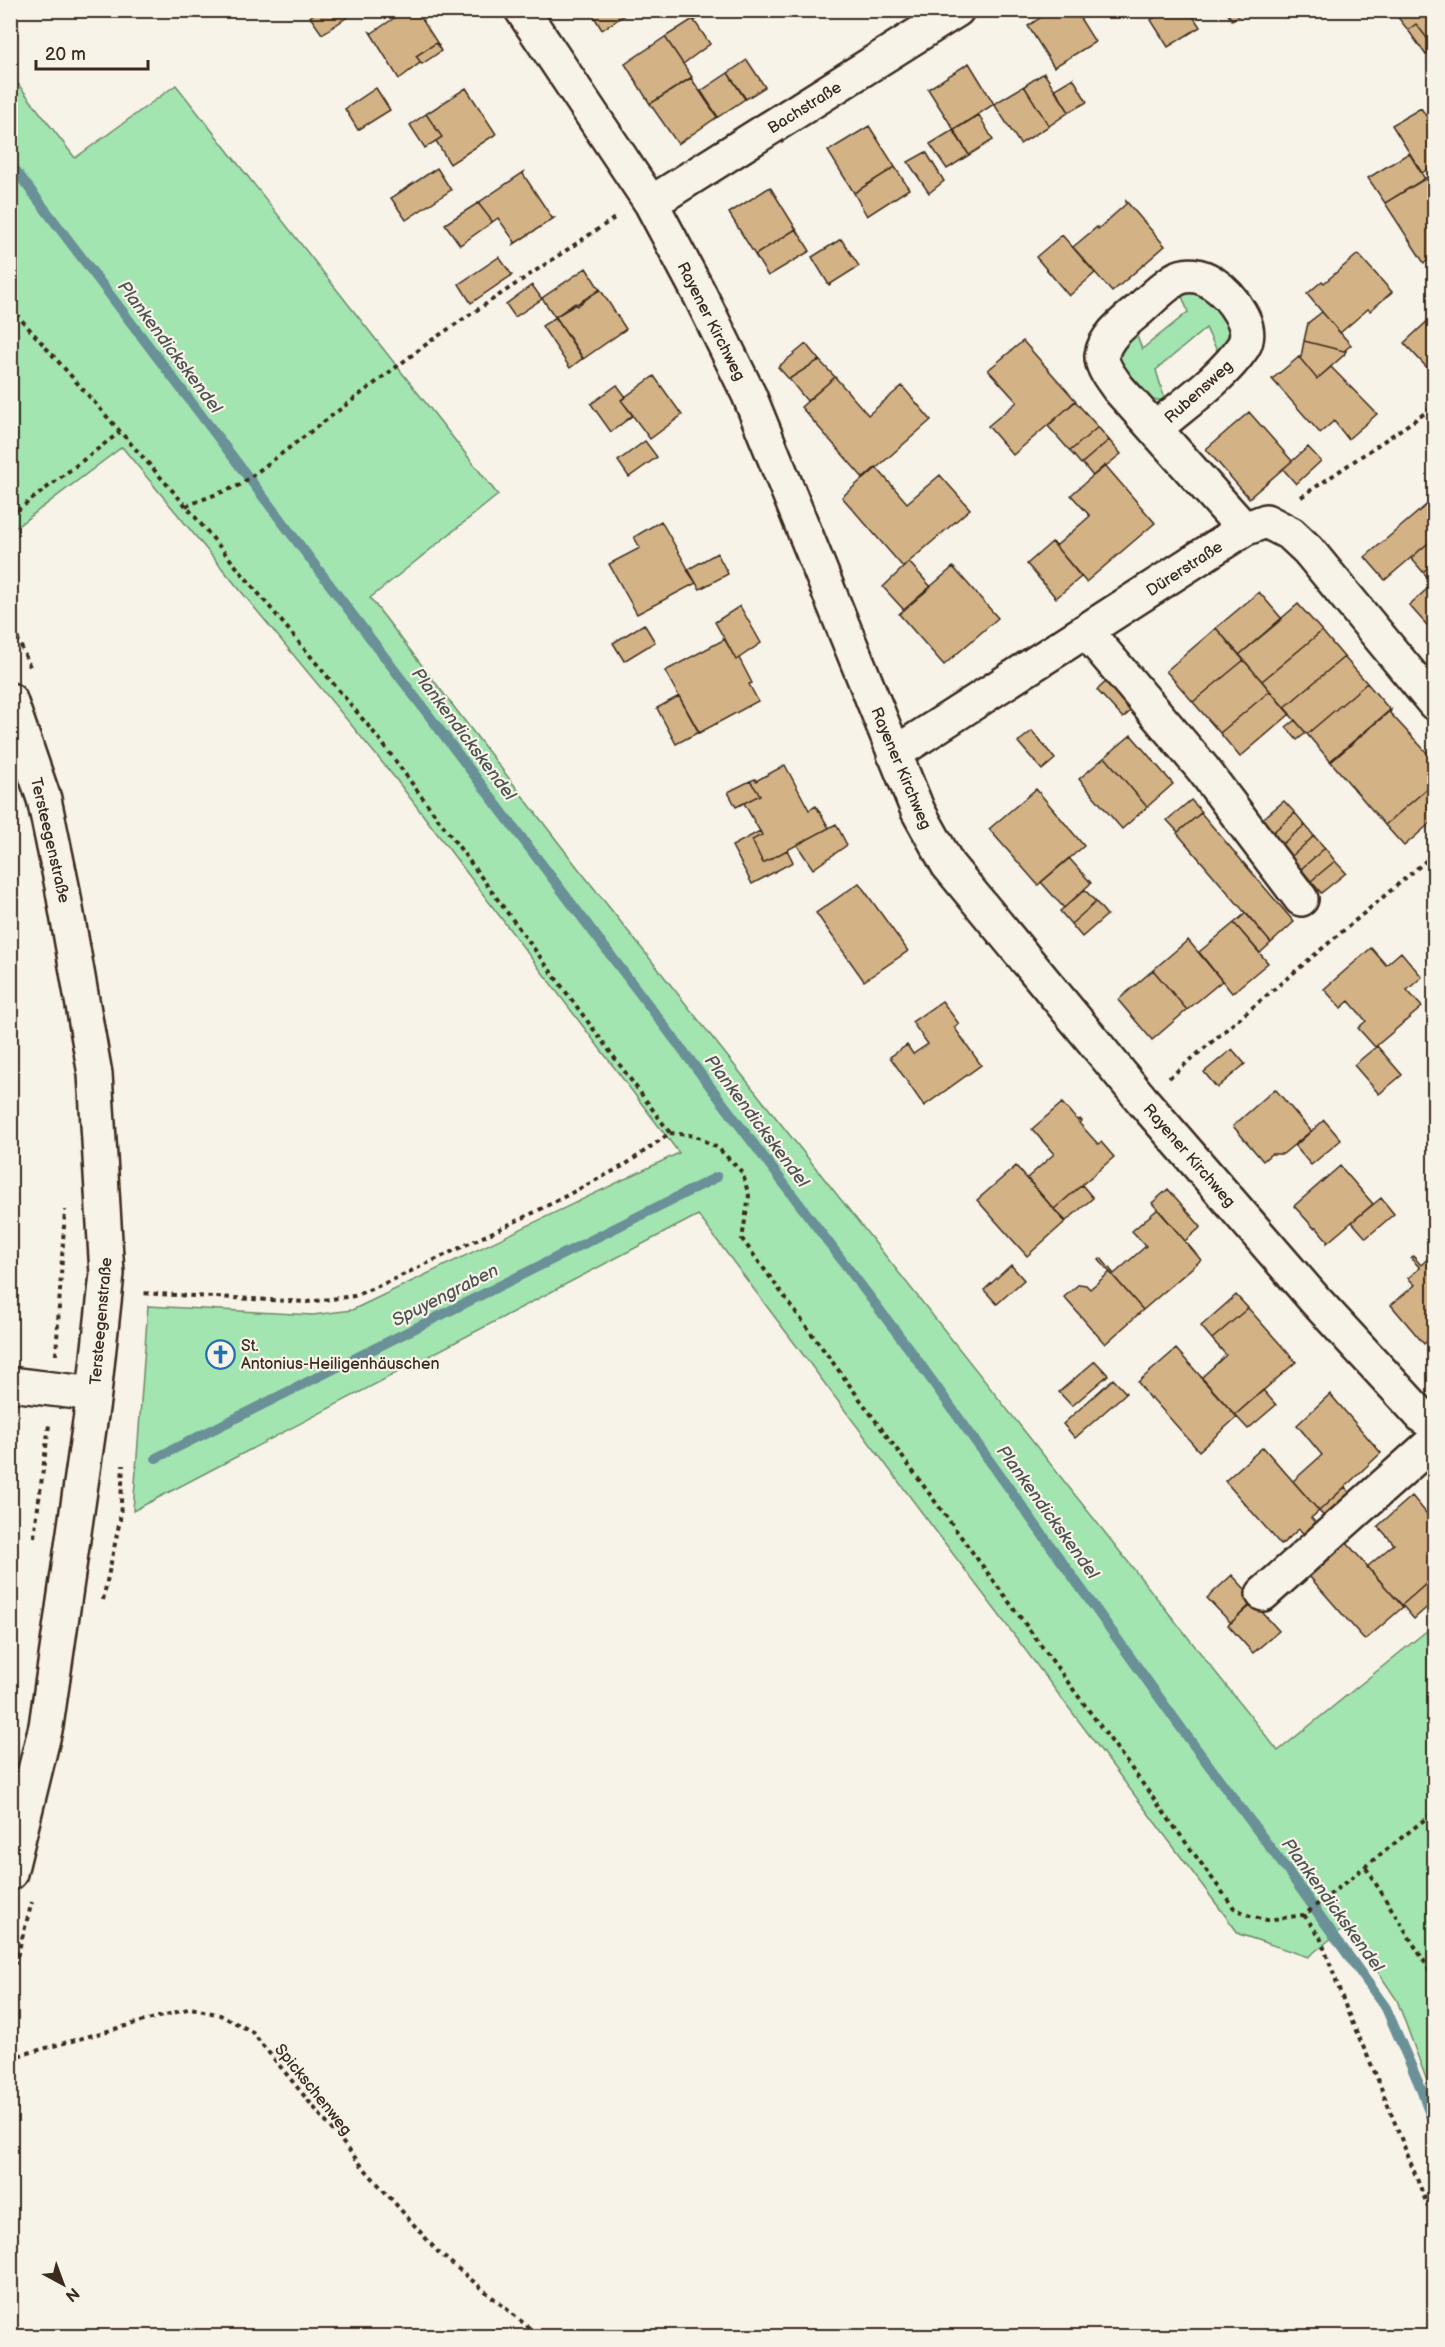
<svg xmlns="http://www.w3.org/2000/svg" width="1445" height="2347" font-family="'Balsamiq Sans',sans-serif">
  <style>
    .green { fill: #a2e5b0; stroke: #6e8867; stroke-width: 1.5 }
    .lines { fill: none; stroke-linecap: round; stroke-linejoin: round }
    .stream { stroke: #6a9098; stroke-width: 10 }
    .building { fill: #d3b286; stroke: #3b2a1e; stroke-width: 1.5 }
    .minor-casing { stroke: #3b2a1e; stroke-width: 38 }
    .path { stroke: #3b2a1e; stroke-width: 4; stroke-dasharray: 4.5 4.5; stroke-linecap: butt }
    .minor { stroke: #f7f3e8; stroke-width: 33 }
    .labels { text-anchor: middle; stroke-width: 4.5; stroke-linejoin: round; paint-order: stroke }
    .street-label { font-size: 16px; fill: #3b2a1e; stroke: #f7f3e8 }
    .poi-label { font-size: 16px; fill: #3b2a1e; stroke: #f7f3e8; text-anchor: start }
    .water-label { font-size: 18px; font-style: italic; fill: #4e5451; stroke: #f7f3e8 }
  </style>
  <rect width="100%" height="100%" fill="#f7f3e8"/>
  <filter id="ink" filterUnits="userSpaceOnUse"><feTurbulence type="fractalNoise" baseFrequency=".0167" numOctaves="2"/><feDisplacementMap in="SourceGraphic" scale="12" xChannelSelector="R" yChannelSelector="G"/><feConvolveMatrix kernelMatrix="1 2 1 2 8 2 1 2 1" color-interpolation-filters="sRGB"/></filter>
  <g filter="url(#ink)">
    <!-- green -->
    <path class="green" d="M 11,75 L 75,158 L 176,85 L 498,495 L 370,598 L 578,868 L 1278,1751 L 1434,1625 L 1434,2100 L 1397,2000 L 1347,1926 L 1308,1957 L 1239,1934 L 698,1215 L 133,1511 L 148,1306 L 313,1315 L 352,1310 L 679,1153 L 395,778 L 122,447 L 11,531 Z
      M 1195,287 L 1230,320 L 1227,344 L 1219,355 L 1206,328 L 1156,370 L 1165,400 L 1148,400 L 1121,383 L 1115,347 L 1133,326 L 1142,349 L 1188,312 L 1179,288 Z"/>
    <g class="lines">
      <!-- stream -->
      <path class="stream" d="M 10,163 L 910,1350 L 1184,1732 L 1287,1870 L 1386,2008 L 1422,2091 L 1434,2127
        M 156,1458 L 717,1177"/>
    </g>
    <!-- building -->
    <path class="building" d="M 319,10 L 346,10 L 349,16 L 322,34 L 310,17 Z
      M 406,10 L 416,10 L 438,44 L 436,43 L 416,56 L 422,64 L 420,63 L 399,79 L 370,32 L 372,33 Z
      M 590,10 L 632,10 L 602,30 Z
      M 688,10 L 711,10 L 694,21 Z
      M 1052,10 L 1075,10 L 1095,42 L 1054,67 L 1028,26 Z
      M 1166,10 L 1189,10 L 1200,27 L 1168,47 L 1151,20 Z
      M 1225,10 L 1247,10 L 1232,20 Z
      M 1403,10 L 1434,10 L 1434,47 L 1416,24 L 1408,30 L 1396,15 Z
      M 693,19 L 710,44 L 683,64 L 665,37 Z
      M 1416,24 L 1434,47 L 1426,55 L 1408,30 Z
      M 665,37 L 692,77 L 650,104 L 625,64 Z
      M 436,43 L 441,51 L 422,64 L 416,56 Z
      M 747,60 L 765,87 L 746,99 L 728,73 Z
      M 969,63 L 994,104 L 954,130 L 928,89 Z
      M 728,73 L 745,99 L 718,117 L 701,91 Z
      M 1044,73 L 1069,112 L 1049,126 L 1024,86 Z
      M 691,78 L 717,117 L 678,144 L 650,104 Z
      M 1073,78 L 1087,102 L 1069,112 L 1055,89 Z
      M 1024,86 L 1049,126 L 1020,144 L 994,104 Z
      M 376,88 L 390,110 L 358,130 L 345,109 Z
      M 466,88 L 496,134 L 450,164 L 436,141 L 442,137 L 426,114 Z
      M 1421,108 L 1434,129 L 1434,165 L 1422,173 L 1392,125 Z
      M 426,114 L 442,137 L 425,148 L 410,125 Z
      M 979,115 L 993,140 L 969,155 L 954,130 Z
      M 869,126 L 895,167 L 854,193 L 828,151 Z
      M 953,130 L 969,155 L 947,169 L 930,144 Z
      M 926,152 L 944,181 L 929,193 L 908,162 Z
      M 1409,153 L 1425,179 L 1385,203 L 1368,178 Z
      M 895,167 L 909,189 L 867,216 L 854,193 Z
      M 437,168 L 451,190 L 406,220 L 391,198 Z
      M 524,172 L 523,174 L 552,218 L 554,218 L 514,244 L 515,242 L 498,218 L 491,223 L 492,221 L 478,203 Z
      M 1427,177 L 1434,190 L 1434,257 L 1424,263 L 1385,203 Z
      M 770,187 L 796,229 L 755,255 L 729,213 Z
      M 1126,201 L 1165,246 L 1112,292 L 1073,247 L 1097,227 L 1098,229 L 1126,204 Z
      M 478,203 L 492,221 L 491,223 L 460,245 L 445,224 Z
      M 796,229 L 810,251 L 768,276 L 755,255 Z
      M 1062,235 L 1095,273 L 1069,296 L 1036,257 Z
      M 841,239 L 859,266 L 829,285 L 812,257 Z
      M 1358,254 L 1392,292 L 1370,311 L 1368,309 L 1340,333 L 1307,294 L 1322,281 L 1324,283 Z
      M 499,257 L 512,275 L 471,303 L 459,284 Z
      M 586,268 L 600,290 L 555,317 L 542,298 Z
      M 532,285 L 542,299 L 515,317 L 506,304 Z
      M 600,289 L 626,329 L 583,359 L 555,317 L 575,303 L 577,306 Z
      M 1322,312 L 1351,345 L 1344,351 L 1304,341 L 1308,323 Z
      M 1434,315 L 1434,375 L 1404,343 Z
      M 556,317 L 583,358 L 570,368 L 542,326 Z
      M 1023,341 L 1076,401 L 1013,455 L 988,426 L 1017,402 L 988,370 Z
      M 1304,341 L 1344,351 L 1346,351 L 1344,355 L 1317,379 L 1299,357 L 1301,357 Z
      M 806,344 L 819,360 L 789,379 L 778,367 Z
      M 1299,357 L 1317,379 L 1331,367 L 1377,414 L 1348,439 L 1334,421 L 1320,433 L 1272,379 Z
      M 819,360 L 835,377 L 807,401 L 789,379 Z
      M 654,376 L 682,415 L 650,439 L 621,400 Z
      M 835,377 L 868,415 L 902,386 L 931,420 L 864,479 L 801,407 Z
      M 617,385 L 626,397 L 621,400 L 633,415 L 611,432 L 591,404 Z
      M 1075,401 L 1098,427 L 1070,451 L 1048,426 Z
      M 1249,412 L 1292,461 L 1249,498 L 1206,449 Z
      M 1098,427 L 1109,440 L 1081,464 L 1070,451 Z
      M 1109,440 L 1121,454 L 1093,476 L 1082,463 Z
      M 645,441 L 657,457 L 629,477 L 618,461 Z
      M 1308,447 L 1321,461 L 1296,484 L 1283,469 Z
      M 1105,465 L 1155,523 L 1086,582 L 1052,542 L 1057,545 L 1090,516 L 1071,495 Z
      M 876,467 L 907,503 L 940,475 L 970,509 L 903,567 L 842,497 Z
      M 1431,501 L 1434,505 L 1434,538 L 1385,580 L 1365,557 Z
      M 661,521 L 696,583 L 637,614 L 609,564 L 640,548 L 634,537 Z
      M 1434,538 L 1434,562 L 1423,572 L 1411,558 Z
      M 1052,542 L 1081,577 L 1056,598 L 1027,564 Z
      M 717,553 L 728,574 L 700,589 L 687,570 Z
      M 909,562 L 931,587 L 904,610 L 883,587 Z
      M 1434,562 L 1434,583 L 1433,584 L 1423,572 Z
      M 953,567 L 998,618 L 944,665 L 899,614 Z
      M 1434,583 L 1434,633 L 1409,605 Z
      M 1259,592 L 1282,619 L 1239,655 L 1216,628 Z
      M 1298,604 L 1322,631 L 1262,681 L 1239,655 Z
      M 740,606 L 761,643 L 736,660 L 715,622 Z
      M 644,624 L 655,642 L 624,661 L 613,643 Z
      M 1216,628 L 1244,660 L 1193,702 L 1166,671 Z
      M 1322,631 L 1344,657 L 1284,708 L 1262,681 Z
      M 725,639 L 736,660 L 739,658 L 752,683 L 749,684 L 758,701 L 699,733 L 665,671 Z
      M 1344,657 L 1367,683 L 1307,734 L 1284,708 Z
      M 1244,660 L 1270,691 L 1220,733 L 1193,702 Z
      M 1110,678 L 1136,706 L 1123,718 L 1097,690 Z
      M 1367,683 L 1390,710 L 1330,761 L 1307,734 Z
      M 1270,691 L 1290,714 L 1240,757 L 1220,733 Z
      M 679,696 L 699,732 L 676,744 L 657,708 Z
      M 1391,710 L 1390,713 L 1430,756 L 1429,757 L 1434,764 L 1434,783 L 1385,825 L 1331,762 Z
      M 1295,720 L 1306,733 L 1297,740 L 1286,727 Z
      M 1032,731 L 1055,759 L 1042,770 L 1018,742 Z
      M 1131,735 L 1173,784 L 1147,807 L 1105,757 Z
      M 1105,757 L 1147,807 L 1122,829 L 1079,779 Z
      M 785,765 L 809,810 L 816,806 L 829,828 L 763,863 L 752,840 L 762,835 L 744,803 L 760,795 L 750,781 L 755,779 L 756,781 Z
      M 750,781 L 760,795 L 736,807 L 728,792 Z
      M 1434,783 L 1434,820 L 1404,846 L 1385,825 Z
      M 1036,789 L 1084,846 L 1038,885 L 989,829 Z
      M 1191,800 L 1202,812 L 1178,832 L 1167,820 Z
      M 1284,801 L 1295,813 L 1271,834 L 1260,821 Z
      M 1201,813 L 1294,922 L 1271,943 L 1177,833 Z
      M 1295,813 L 1305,825 L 1281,845 L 1271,834 Z
      M 836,824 L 847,845 L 813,869 L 797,845 Z
      M 1305,825 L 1314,836 L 1291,857 L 1281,845 Z
      M 760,831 L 762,835 L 752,840 L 763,863 L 787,850 L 793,862 L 752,884 L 732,846 Z
      M 1314,836 L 1325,848 L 1301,869 L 1291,857 Z
      M 1325,848 L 1335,861 L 1311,881 L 1301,869 Z
      M 1069,858 L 1091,883 L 1064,908 L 1041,882 Z
      M 1335,861 L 1346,873 L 1321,893 L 1311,881 Z
      M 859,883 L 908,951 L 864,981 L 816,913 Z
      M 1085,890 L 1096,902 L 1071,924 L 1060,911 Z
      M 1096,902 L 1107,915 L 1082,937 L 1071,924 Z
      M 1246,913 L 1271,943 L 1260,953 L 1234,923 Z
      M 1234,923 L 1268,963 L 1232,993 L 1199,952 Z
      M 1188,940 L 1222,981 L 1187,1010 L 1153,970 Z
      M 1371,948 L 1386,965 L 1401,952 L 1422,977 L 1407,990 L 1422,1007 L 1375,1047 L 1358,1028 L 1366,1021 L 1349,1001 L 1341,1008 L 1324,989 Z
      M 1153,970 L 1187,1010 L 1152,1040 L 1118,1000 Z
      M 942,1001 L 959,1024 L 954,1027 L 981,1065 L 924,1106 L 890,1057 L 907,1045 L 913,1054 L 928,1044 L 912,1022 Z
      M 1377,1046 L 1402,1075 L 1379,1094 L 1354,1065 Z
      M 1232,1049 L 1245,1064 L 1217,1088 L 1204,1072 Z
      M 1275,1089 L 1311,1131 L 1283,1154 L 1271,1154 L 1263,1161 L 1233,1126 Z
      M 1062,1103 L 1078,1121 L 1080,1119 L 1082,1121 L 1079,1123 L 1098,1144 L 1101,1142 L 1114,1157 L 1054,1209 L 1027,1178 L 1054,1154 L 1032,1129 Z
      M 1324,1120 L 1341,1140 L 1311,1165 L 1295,1146 Z
      M 1016,1166 L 1065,1222 L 1027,1256 L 977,1200 Z
      M 1340,1166 L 1373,1204 L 1327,1243 L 1327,1240 L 1316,1227 L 1314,1228 L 1294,1206 Z
      M 1082,1185 L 1093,1198 L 1066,1221 L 1054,1209 Z
      M 1168,1189 L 1201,1227 L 1185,1241 L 1152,1203 Z
      M 1381,1198 L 1394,1214 L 1366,1238 L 1352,1222 Z
      M 1158,1209 L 1201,1260 L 1143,1310 L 1099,1260 L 1101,1258 L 1114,1274 L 1146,1246 L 1132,1231 Z
      M 1434,1253 L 1434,1335 L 1424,1344 L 1391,1305 L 1415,1285 L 1408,1278 L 1420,1268 L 1411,1258 L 1413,1256 L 1421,1265 Z
      M 1011,1265 L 1024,1280 L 997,1304 L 984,1290 Z
      M 1110,1272 L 1143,1310 L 1105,1344 L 1064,1297 L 1079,1284 L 1086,1285 L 1090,1289 Z
      M 1236,1295 L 1248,1308 L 1212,1339 L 1201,1326 Z
      M 1248,1308 L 1296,1362 L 1235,1415 L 1201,1378 L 1226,1355 L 1212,1339 Z
      M 1176,1349 L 1237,1417 L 1199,1451 L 1151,1397 L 1150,1399 L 1138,1382 Z
      M 1095,1361 L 1108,1375 L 1072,1406 L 1059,1392 Z
      M 1113,1379 L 1126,1393 L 1075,1438 L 1063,1424 Z
      M 1263,1390 L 1276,1405 L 1248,1429 L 1235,1415 Z
      M 1330,1394 L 1381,1453 L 1319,1511 L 1293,1481 L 1322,1455 L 1297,1425 Z
      M 1263,1447 L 1319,1511 L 1311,1518 L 1317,1524 L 1305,1535 L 1299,1529 L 1281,1545 L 1225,1481 Z
      M 1345,1487 L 1357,1501 L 1331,1524 L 1319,1511 Z
      M 1412,1496 L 1427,1514 L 1430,1512 L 1434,1518 L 1434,1577 L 1402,1605 L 1367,1567 L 1394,1544 L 1378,1526 Z
      M 1347,1543 L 1403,1607 L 1365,1640 L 1309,1576 Z
      M 1232,1575 L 1255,1600 L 1231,1623 L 1207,1598 Z
      M 1428,1582 L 1434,1589 L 1434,1601 L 1414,1619 L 1402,1605 Z
      M 1254,1603 L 1279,1631 L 1253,1653 L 1228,1625 Z"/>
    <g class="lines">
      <defs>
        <path id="minor" d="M 522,10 L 651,203 L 700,295 L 749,395 L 918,811 L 948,865 L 1142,1100 L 1315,1300 L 1423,1417 L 1434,1424
          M 651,203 L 957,10
          M 1156,428 C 1184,404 1222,378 1243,347 C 1250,336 1246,323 1240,313 C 1228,292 1200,264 1174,280 C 1162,288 1150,300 1139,310 C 1126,321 1105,336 1102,355 C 1101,367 1112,379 1118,388 L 1244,529
          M 1086,631 L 1203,769 L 1301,899
          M 10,700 L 44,799 L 62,886 L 95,1074 L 107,1274 L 94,1394 L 46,1726 L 10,1873
          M 894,754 L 1244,529 L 1266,521 L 1291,534 L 1308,550 L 1434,703
          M 10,1384 L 94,1394
          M 1263,1594 L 1434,1441"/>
      </defs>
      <!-- minor casing -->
      <use href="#minor" class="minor-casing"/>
      <!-- path -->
      <path class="path" d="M 10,307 L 186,506 L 380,740 L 670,1133 L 625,1165 L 533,1213 L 390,1281 L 354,1296 L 307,1302 L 140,1293
        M 1301,497 L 1434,407
        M 186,506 L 240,485 L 432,340 L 616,217
        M 10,516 L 120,432
        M 10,621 L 31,669
        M 1169,1078 L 1434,854
        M 670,1133 L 696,1136 L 718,1148 L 742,1172 L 749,1196 L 742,1239 L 1234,1908 L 1250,1916 L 1267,1920 L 1304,1915 L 1434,1812
        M 56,1355 L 65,1210
        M 34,1537 L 49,1425
        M 103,1600 L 120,1520 L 123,1465
        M 1366,1868 L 1434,1977
        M 1304,1915 L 1320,1937 L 1348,2013 L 1376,2075 L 1434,2222
        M 10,1982 L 32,1902
        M 10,2058 L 191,2008 L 220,2015 L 251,2031 L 362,2166 L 438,2252 L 539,2336"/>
      <!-- minor -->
      <use href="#minor" class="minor"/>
    </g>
  </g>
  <!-- icons -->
  <defs>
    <symbol id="church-ring" viewBox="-11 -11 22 22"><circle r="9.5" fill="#f7f3e8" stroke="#1f6fb2" stroke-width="1.5"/><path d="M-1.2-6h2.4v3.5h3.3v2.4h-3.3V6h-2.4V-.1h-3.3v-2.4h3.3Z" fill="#1f6fb2"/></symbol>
  </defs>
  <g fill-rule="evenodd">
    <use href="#church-ring" x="204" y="1338" width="33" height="33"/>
  </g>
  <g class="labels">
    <!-- street labels -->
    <g class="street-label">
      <text transform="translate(804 107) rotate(-32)" y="6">Bachstraße</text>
      <text transform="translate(712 321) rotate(63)" y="6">Rayener Kirchweg</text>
      <text transform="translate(1198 391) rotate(-42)" y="6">Rubensweg</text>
      <text transform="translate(1184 568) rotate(-33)" y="6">Dürerstraße</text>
      <text transform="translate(902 768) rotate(67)" y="6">Rayener Kirchweg</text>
      <text transform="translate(51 840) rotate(77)" y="6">Tersteegenstraße</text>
      <text transform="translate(1190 1155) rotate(49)" y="6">Rayener Kirchweg</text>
      <text transform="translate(100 1321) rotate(-85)" y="6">Tersteegenstraße</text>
      <text transform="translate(314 2089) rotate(51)" y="6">Spickschenweg</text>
    </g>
    <!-- poi labels -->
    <g class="poi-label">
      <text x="241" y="1351">St.<tspan x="241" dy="18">Antonius-Heiligenhäuschen</tspan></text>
    </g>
    <!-- water labels -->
    <g class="water-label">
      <text transform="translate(170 347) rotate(53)" y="6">Plankendickskendel</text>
      <text transform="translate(464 734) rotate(53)" y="6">Plankendickskendel</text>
      <text transform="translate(757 1121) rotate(53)" y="6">Plankendickskendel</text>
      <text transform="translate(445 1295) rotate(-27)" y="6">Spuyengraben</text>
      <text transform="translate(1048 1512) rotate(54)" y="6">Plankendickskendel</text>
      <text transform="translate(1333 1905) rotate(54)" y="6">Plankendickskendel</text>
    </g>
  </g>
  <!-- margin -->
  <rect width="1445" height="2347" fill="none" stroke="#f7f3e8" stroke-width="36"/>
  <rect x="18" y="18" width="1409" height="2311" fill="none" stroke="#3b2a1e" stroke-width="2" filter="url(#ink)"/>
  <!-- north arrow -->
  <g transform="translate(63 2284) rotate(139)" stroke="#f7f3e8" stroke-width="4.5" paint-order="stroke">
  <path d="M0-4.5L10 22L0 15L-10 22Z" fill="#3b2a1e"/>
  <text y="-9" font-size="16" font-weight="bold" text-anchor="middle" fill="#3b2a1e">N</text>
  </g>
  <!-- scale -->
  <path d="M36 60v9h112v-9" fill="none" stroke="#3b2a1e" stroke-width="3"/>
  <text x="45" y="60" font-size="18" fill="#3b2a1e" stroke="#f7f3e8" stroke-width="4.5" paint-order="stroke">20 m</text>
</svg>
